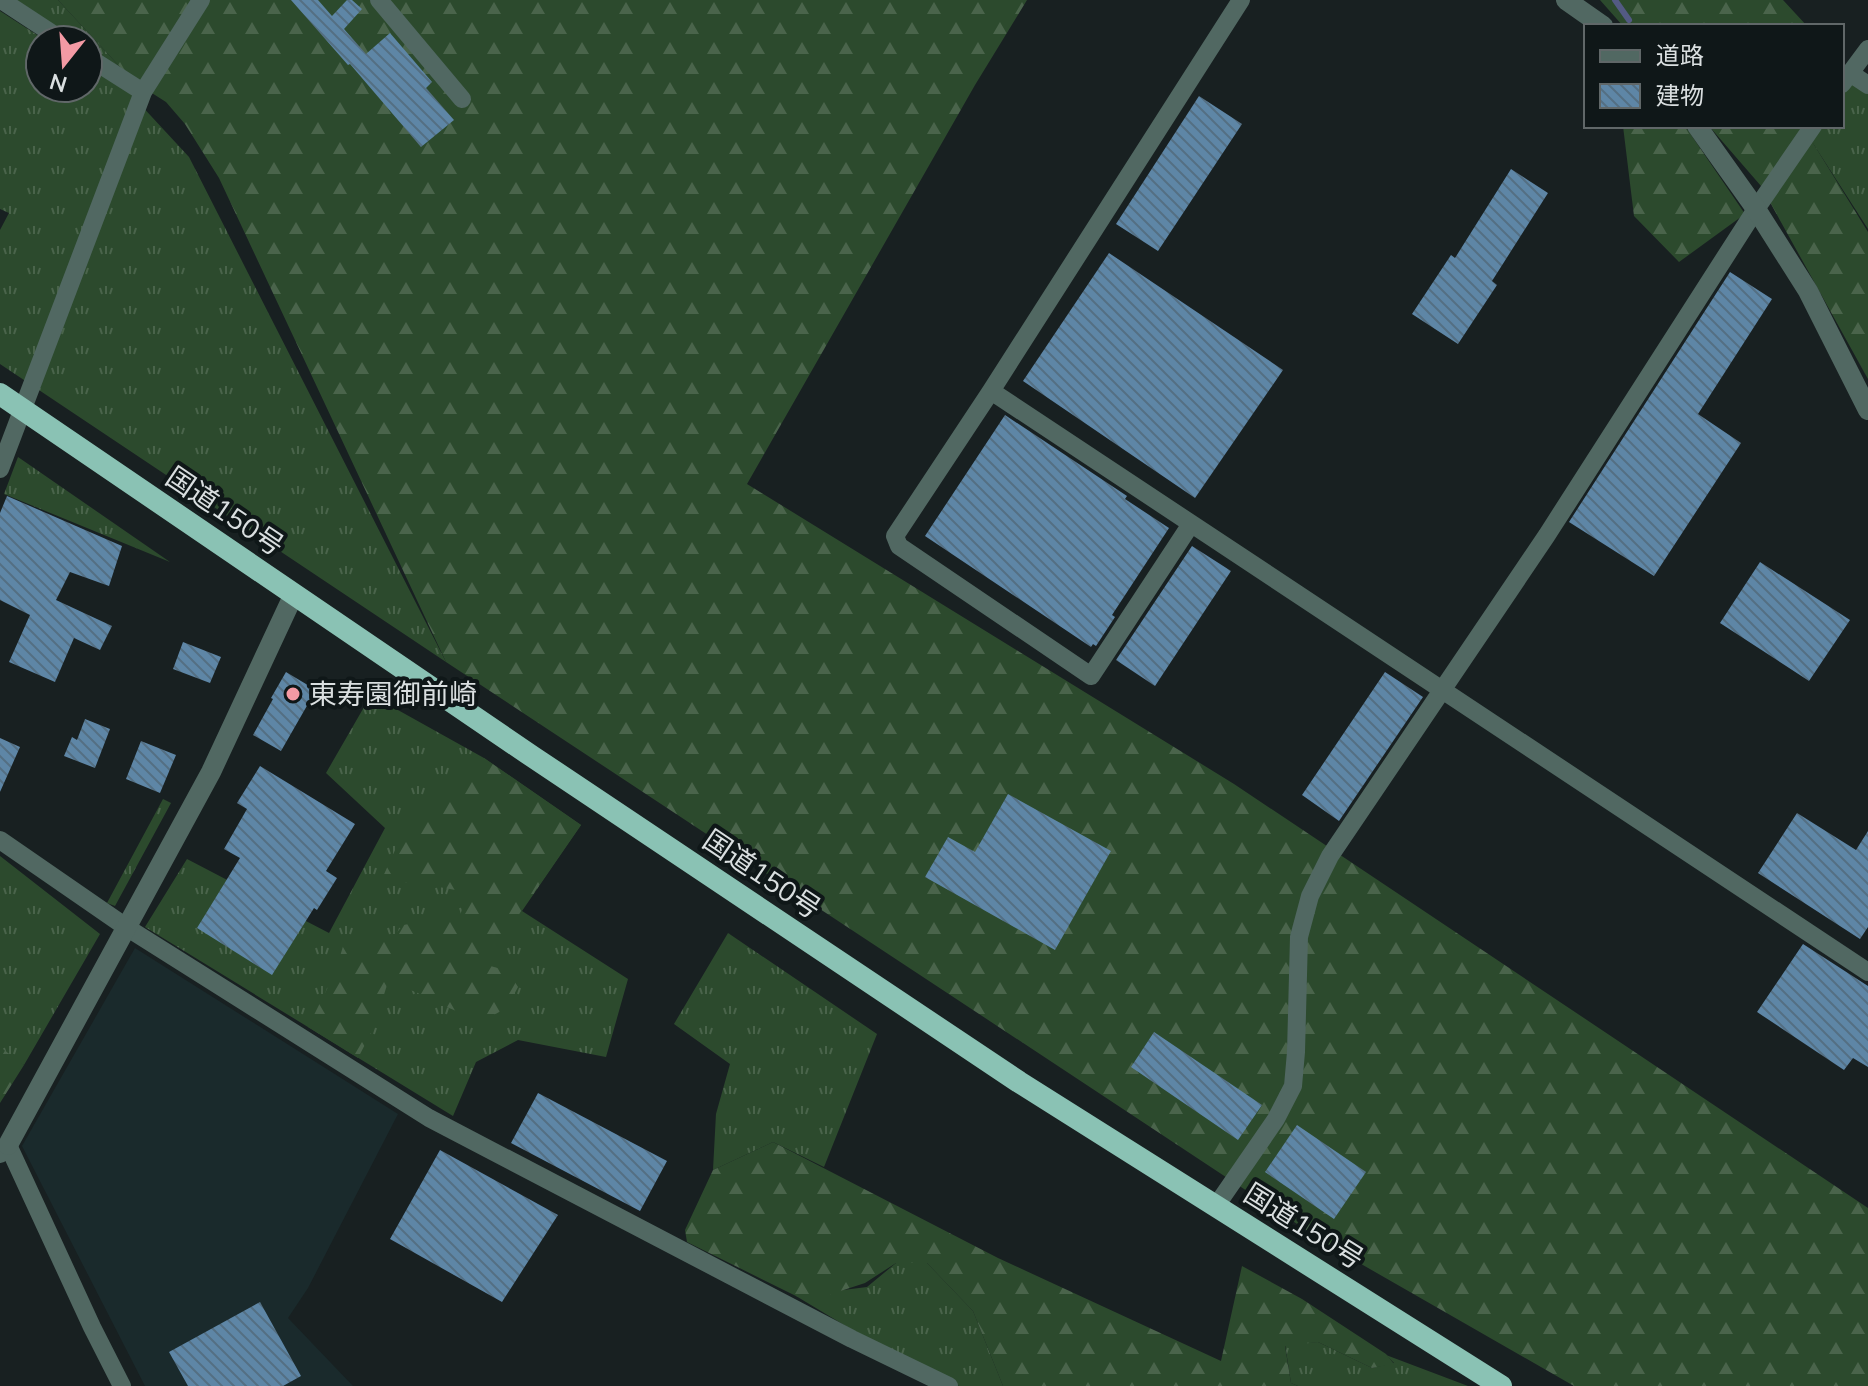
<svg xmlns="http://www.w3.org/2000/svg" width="1868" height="1386" font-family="Mulish,'Noto Sans JP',sans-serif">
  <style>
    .built { fill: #1a2a2c }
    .grass { fill: url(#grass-tufts) }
    .forest { fill: url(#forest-firs) }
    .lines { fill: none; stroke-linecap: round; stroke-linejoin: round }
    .stream { stroke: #535a83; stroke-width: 6 }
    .building { fill: url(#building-back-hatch) }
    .minor { stroke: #516862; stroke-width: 18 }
    .tertiary { stroke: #516862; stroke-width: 20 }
    .trunk { stroke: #8ac2b4; stroke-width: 22 }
    .poi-dot { fill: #f49aa4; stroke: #0f1718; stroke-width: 3 }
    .labels { text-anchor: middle; stroke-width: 8; stroke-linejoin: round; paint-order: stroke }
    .street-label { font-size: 28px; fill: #dadfe0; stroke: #0f1718 }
    .poi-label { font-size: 28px; fill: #dadfe0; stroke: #0f1718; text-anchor: start }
  </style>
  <defs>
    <pattern id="grass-tufts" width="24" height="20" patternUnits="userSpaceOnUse" patternTransform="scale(2)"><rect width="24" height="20" fill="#2c4a2d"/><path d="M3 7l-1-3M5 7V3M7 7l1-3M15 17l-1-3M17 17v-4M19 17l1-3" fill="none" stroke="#4a644b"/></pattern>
    <pattern id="forest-firs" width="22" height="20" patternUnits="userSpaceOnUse" patternTransform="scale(2)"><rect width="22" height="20" fill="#2c4a2d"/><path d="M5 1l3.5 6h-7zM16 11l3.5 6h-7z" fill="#4a644b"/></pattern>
    <pattern id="building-back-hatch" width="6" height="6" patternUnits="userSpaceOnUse" patternTransform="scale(2)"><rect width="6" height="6" fill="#5e86a6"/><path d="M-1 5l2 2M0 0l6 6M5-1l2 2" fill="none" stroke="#546f83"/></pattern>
  </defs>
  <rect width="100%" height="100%" fill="#182021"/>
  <!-- built -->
  <path class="built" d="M 135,948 L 398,1114 L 308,1288 L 288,1318 L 353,1386 L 145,1386 L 22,1146 Z"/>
  <!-- grass -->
  <path class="grass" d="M 16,0 L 58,0 L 133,81 L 88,50 L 88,40 L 73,40 Z
    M 0,11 L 45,40 L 40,40 L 40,88 L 88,88 L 88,66 L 126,89 L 189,157 L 446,662 L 0,364 L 0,230 L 9,213 L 0,209 Z
    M 1853,75 L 1868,88 L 1868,229 L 1807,134 L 1814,126 L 1842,126 L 1842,89 Z
    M 18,457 L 170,562 L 4,494 Z
    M 371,695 L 484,758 L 581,825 L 522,911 L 628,979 L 606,1057 L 518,1040 L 476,1062 L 453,1116 L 145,927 L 187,859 L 329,933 L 385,828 L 326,773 Z
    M 163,799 L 171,803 L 115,906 L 107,903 Z
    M 0,856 L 100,934 L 24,1065 L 0,1052 Z
    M 728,933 L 877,1034 L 824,1167 L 773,1142 L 713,1170 L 716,1114 L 730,1064 L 674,1024 Z
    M 896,1263 L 927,1263 L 973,1311 L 1003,1386 L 959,1386 L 874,1343 L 796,1296 L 867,1287 Z
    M 1318,1342 L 1372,1368 L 1394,1363 L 1386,1355 L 1468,1386 L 1298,1386 L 1291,1383 L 1285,1344 Z"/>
  <!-- forest -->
  <path class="forest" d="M 58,0 L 1027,0 L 975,85 L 747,484 L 1234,784 L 1868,1208 L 1868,1386 L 1574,1386 L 1335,1249 L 446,662 L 219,178 L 185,124 L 166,102 L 133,81 Z
    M 1600,0 L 1783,0 L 1807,26 L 1623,26 Z
    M 1623,126 L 1685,126 L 1745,214 L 1679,262 L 1634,216 Z
    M 1709,126 L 1813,126 L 1808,135 L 1868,232 L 1868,379 L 1761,186 Z
    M 484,758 L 581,825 L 501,940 L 487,965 L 508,971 L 518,987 C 514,994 510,1003 504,1008 C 479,1033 431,996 405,988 C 399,986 393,986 387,985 L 382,1001 L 374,1014 L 373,1029 L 358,1058 L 308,1027 L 335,973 L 344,943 L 390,941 L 403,925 L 460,916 L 467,892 L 416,883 L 381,881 L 411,815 L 438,801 L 454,791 Z
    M 0,1047 L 24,1065 L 0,1103 Z
    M 773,1142 L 998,1258 L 1221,1361 L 1242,1266 L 1302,1299 L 1386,1354 L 1394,1364 L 1372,1368 L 1318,1342 L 1285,1346 L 1291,1383 L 1298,1386 L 1003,1386 L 973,1311 L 927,1263 L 896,1263 L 865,1283 L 810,1301 L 796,1296 L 687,1242 L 685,1230 L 713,1170 Z"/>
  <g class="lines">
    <!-- stream -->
    <path class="stream" d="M 1615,0 L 1629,20"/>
  </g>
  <!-- building -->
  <path class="building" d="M 291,0 L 318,0 L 332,16 L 347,0 L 352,0 L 362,9 L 344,29 L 366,54 L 390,33 L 432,82 L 426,88 L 454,120 L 421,147 L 350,64 L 348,65 Z
    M 1199,96 L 1242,124 L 1158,251 L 1116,224 Z
    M 1511,169 L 1548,193 L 1492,281 L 1497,285 L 1458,344 L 1412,314 L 1451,255 L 1455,258 Z
    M 1109,253 L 1283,370 L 1195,498 L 1023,381 Z
    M 1730,272 L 1772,299 L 1698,414 L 1741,443 L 1654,576 L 1569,522 Z
    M 1005,415 L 1127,496 L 1125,499 L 1169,528 L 1112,615 L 1115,617 L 1096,646 L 1093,644 L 1091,647 L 925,536 Z
    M 7,496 L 122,546 L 109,586 L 70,572 L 56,600 L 112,626 L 100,650 L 74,638 L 55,682 L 9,662 L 30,615 L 0,600 L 0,513 Z
    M 1192,546 L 1231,571 L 1155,686 L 1116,660 Z
    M 1760,562 L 1850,620 L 1809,681 L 1720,623 Z
    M 183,642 L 221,657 L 210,683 L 173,669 Z
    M 286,672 L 316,690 L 281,751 L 253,735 L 273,699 L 271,698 Z
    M 1385,672 L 1423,697 L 1339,821 L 1302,795 Z
    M 85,719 L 110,729 L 95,768 L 64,756 L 72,737 L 77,740 Z
    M 0,738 L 20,747 L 0,792 Z
    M 141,741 L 176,755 L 160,793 L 126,779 Z
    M 260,766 L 355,824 L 326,871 L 337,878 L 317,910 L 314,908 L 272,975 L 197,928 L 240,858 L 224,849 L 247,809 L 237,803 Z
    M 1008,794 L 1111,851 L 1055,950 L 925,877 L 948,837 L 975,852 Z
    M 1797,813 L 1856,850 L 1868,831 L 1868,927 L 1860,939 L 1758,873 Z
    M 1803,944 L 1868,986 L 1868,1067 L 1853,1058 L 1844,1070 L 1757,1012 Z
    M 1154,1032 L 1262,1105 L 1238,1140 L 1131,1067 Z
    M 538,1093 L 667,1161 L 640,1211 L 511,1143 Z
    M 1297,1125 L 1366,1172 L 1334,1219 L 1265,1172 Z
    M 440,1150 L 558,1215 L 502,1302 L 390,1239 Z
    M 260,1302 L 301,1376 L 283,1386 L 188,1386 L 169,1352 Z"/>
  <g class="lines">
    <!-- minor -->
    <path class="minor" d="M 1,0 L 62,40
      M 379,0 L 462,99
      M 88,57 L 143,92
      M 1850,73 L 1868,85
      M 1842,84 L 1868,49
      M 991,391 L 1868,972
      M 0,469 L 143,92 L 201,0
      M 1191,524 L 1091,676 L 899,546 L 895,536 L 991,391 L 1241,0
      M 0,840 L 126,927 L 429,1118 L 852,1339 L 949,1386
      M 0,1154 L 8,1145 L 92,1327 L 122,1386
      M 1216,1206 L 1276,1119 L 1293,1086 L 1296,1052 L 1299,937 L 1310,896 L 1330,856 L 1547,535 L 1756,209 L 1813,126"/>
    <!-- tertiary -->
    <path class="tertiary" d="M 1566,0 L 1603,26
      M 1697,126 L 1756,209 L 1808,291 L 1868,410
      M 8,1145 L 211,772 L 294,594"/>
    <!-- trunk -->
    <path class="trunk" d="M 0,394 L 533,757 L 1019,1082 L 1501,1386"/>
  </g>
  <!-- markers -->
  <circle class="poi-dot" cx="293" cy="694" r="8"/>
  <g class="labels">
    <!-- street labels -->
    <g class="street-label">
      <text transform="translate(225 511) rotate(34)" y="10">国道150号</text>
      <text transform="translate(762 874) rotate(34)" y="10">国道150号</text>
      <text transform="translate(1304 1226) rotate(32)" y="10">国道150号</text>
    </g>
    <!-- poi labels -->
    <g class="poi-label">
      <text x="309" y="704">東寿園御前崎</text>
    </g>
  </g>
  <!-- legend -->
  <rect x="1584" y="24" width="260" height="104" fill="#0f1718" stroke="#606768" stroke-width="2"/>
  <rect x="1600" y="50" width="40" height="12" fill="#516862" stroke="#606768" stroke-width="2"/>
  <text x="1656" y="64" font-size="24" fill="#dadfe0">道路</text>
  <rect x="1600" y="84" width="40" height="24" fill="url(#building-back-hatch)" stroke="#606768" stroke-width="2"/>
  <text x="1656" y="104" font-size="24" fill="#dadfe0">建物</text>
  <!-- north arrow -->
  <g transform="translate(64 64) rotate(197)"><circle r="38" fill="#0f1718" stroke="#606768" stroke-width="2"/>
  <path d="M0-6L14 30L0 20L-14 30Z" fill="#f49aa4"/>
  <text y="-12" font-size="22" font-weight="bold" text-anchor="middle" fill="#dadfe0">N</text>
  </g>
</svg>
